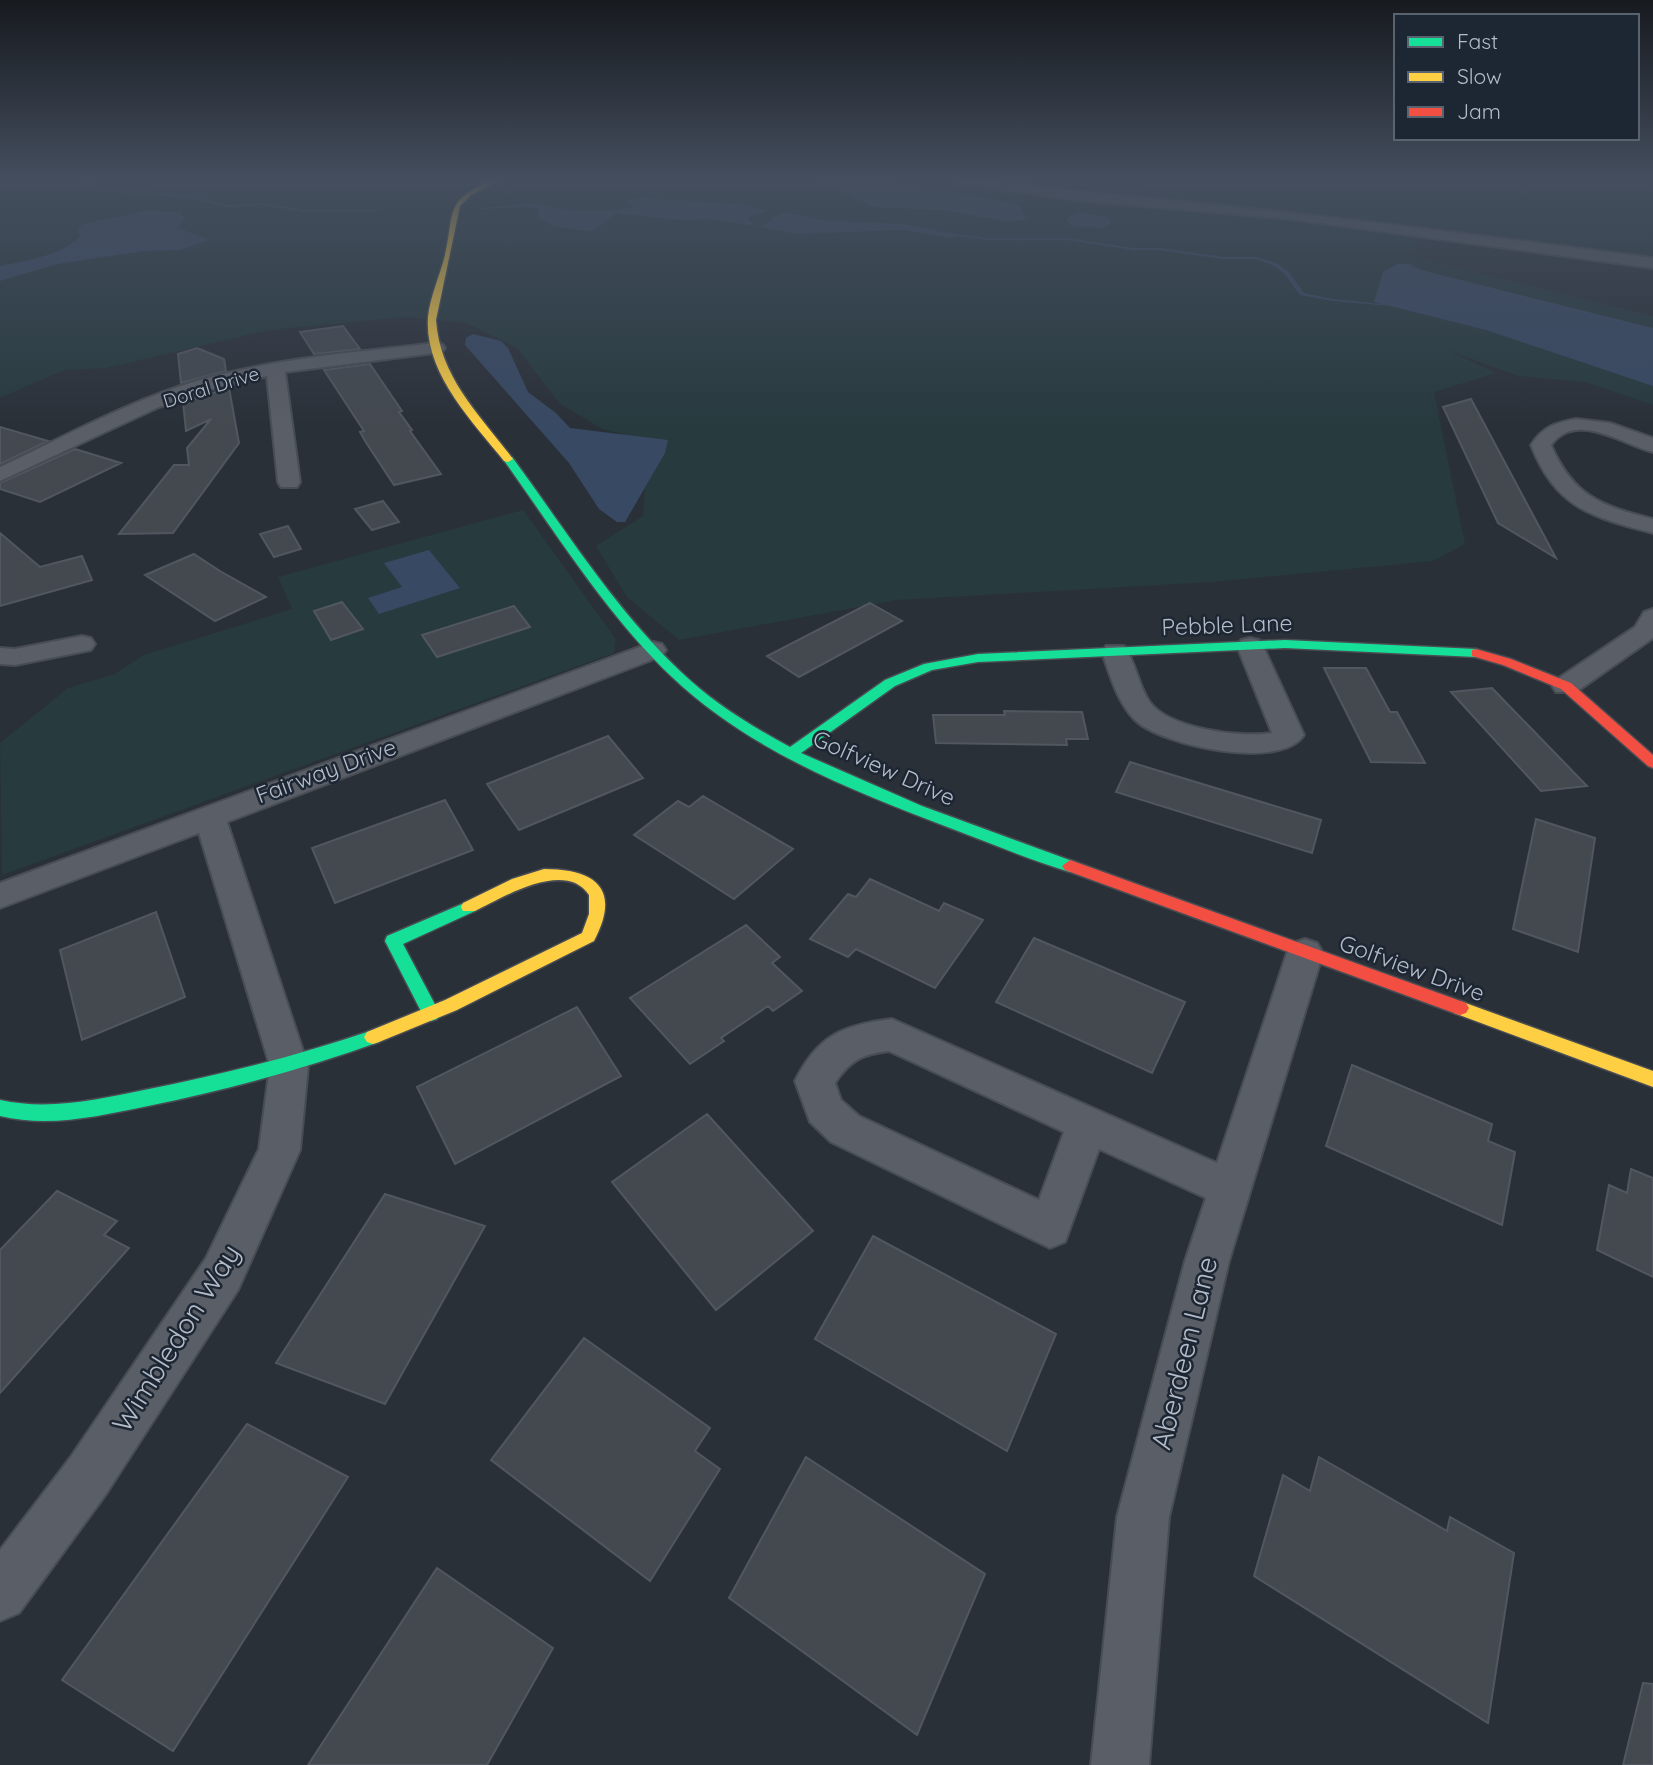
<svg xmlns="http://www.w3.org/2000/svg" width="1653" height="1765" font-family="Quicksand,sans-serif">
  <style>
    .green { fill: #273a3e }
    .water { fill: #384963 }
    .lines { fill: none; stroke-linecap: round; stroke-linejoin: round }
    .stream { fill: #384963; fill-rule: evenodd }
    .building { fill: #444950; stroke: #52575f; stroke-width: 2 }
    .street-casing { stroke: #484c53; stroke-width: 4 }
    .fast-casing { stroke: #484c53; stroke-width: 3 }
    .slow-casing { stroke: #484c53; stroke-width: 3 }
    .jam-casing { stroke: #484c53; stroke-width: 3 }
    .street { fill: #5a5e66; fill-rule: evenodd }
    .fast { fill: #16e098; fill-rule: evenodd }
    .slow { fill: #ffcf43; fill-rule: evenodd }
    .jam { fill: #f24e42; fill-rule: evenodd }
    .labels { text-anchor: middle; stroke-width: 5; stroke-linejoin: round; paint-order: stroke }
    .far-street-label { font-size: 19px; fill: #b4bcc9; stroke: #1d2633 }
    .street-label { font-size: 23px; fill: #b4bcc9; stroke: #1d2633 }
    .near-street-label { font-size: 28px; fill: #b4bcc9; stroke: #1d2633 }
  </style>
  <rect width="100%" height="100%" fill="#2a3038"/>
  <!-- green -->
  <path class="green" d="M 0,180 L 910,180 L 1112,207 L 1153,180 L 1653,180 L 1653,259 L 1315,217 L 1427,232 L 1406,255 L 1653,316 L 1653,405 L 1585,382 L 1518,376 L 1447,350 L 1496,373 L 1434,392 L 1465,544 L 1433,561 L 1211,582 L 896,600 L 679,640 L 627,597 L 596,546 L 643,516 L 646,473 L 661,443 L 602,429 L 559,403 L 517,348 L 467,323 L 405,317 L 268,330 L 107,368 L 64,370 L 0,398 Z
    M 523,510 L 616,639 L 614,653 L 2,875 L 0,743 L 68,688 L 115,674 L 144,655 L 292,609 L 278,577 Z"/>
  <!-- water -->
  <path class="water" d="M 816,180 L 878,180 L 1000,201 L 1020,206 L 1026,219 L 1011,222 L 942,210 L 874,207 Z
    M 639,198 L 749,205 L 765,211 L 747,218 L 755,226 L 712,219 L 681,220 L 616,213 L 592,232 L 554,226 L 538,218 L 540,209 L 537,208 L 511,206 C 531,200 552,208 572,210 C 592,211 614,211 634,207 L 628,200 Z
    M 145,211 L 180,212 L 184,218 L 178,228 L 209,240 L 179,250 L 144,251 L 57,264 L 0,281 L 0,266 C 27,260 60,257 80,236 L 78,229 L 83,224 Z
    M 781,212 L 828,221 L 903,224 L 958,235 L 952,238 L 904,230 L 796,234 L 761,227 Z
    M 1081,213 L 1107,217 L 1111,224 L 1102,228 L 1072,226 L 1067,220 L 1069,216 Z
    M 1398,264 L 1409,264 L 1421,270 L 1653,328 L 1653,386 L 1486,330 L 1374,302 L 1383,272 Z
    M 473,334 L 501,341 L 508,348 L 528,392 L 556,413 L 570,428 L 668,440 L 665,453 L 625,522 L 617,522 L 599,509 L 569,463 L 465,345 L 466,338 Z
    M 429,550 L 460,588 L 379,614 L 368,598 L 402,587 L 384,563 Z"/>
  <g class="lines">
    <!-- stream -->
    <path class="stream" d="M 67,180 L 92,182 L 101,188 L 192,196 L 226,205 L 263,203 L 304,210 L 422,211 L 304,212 L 263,205 L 226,207 L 192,198 L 100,190 L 91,184 Z
      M 524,205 L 525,207 L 482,209 L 480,208 Z
      M 946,232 L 985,238 L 1068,238 L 1133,248 L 1160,248 L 1223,257 L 1255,257 L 1276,263 L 1288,271 L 1304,293 L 1333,299 L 1392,305 L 1390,306 L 1333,301 L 1300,295 L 1284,273 L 1272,265 L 1255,259 L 1223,259 L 1160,250 L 1133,250 L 1068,240 L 985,240 L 945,234 Z"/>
  </g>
  <!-- building -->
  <path class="building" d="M 343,326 L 360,349 L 314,354 L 300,332 Z
    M 197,348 L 224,359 L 226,371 L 181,383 L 178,354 Z
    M 370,364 L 402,411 L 399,412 L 412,430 L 410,431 L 441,474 L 394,485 L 365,441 L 360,432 L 364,431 L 324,370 Z
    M 229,388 L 239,443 L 173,533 L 119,534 L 174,465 L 189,465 L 187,448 L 211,419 L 186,431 L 183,402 Z
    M 1471,399 L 1556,558 L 1498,523 L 1443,407 Z
    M 0,427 L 48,441 L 0,464 Z
    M 75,449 L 121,463 L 40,502 L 0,489 L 0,483 Z
    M 383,501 L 399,522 L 372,530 L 355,509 Z
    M 288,526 L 301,549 L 274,557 L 260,534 Z
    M 0,533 L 40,567 L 82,556 L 92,580 L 0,606 Z
    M 194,554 L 220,571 L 266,597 L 215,621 L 145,575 Z
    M 342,602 L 363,629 L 331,640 L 314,611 Z
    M 870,603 L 902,621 L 799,677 L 767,656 Z
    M 514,606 L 530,627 L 437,657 L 422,635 Z
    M 1324,668 L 1366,668 L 1390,712 L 1397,712 L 1425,763 L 1371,762 Z
    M 1492,688 L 1587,786 L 1541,791 L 1451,692 Z
    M 1004,711 L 1082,712 L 1088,739 L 1066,739 L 1067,745 L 936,743 L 933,715 L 1005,715 Z
    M 608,736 L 643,778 L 519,830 L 487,784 Z
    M 1130,762 L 1321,820 L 1312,853 L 1116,792 Z
    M 703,796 L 793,849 L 734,899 L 634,835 L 678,801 L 689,807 Z
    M 445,800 L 473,850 L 335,903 L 312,848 Z
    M 1536,819 L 1595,838 L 1578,952 L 1513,929 Z
    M 870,879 L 939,911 L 944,903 L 983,920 L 935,988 L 856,949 L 848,957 L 810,939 L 848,894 L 856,897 Z
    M 156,912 L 185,997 L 82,1040 L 60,950 Z
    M 746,925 L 780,957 L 772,963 L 802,991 L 773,1011 L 768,1006 L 721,1038 L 724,1041 L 690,1064 L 630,998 Z
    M 1034,938 L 1185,1002 L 1152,1073 L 996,1002 Z
    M 577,1007 L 621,1076 L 455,1164 L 417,1087 Z
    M 1352,1065 L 1492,1124 L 1488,1141 L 1515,1152 L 1502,1225 L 1326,1146 Z
    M 707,1114 L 813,1231 L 716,1310 L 612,1182 Z
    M 1631,1169 L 1653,1178 L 1653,1277 L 1597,1250 L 1609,1185 L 1627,1193 Z
    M 57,1191 L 117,1221 L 104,1235 L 129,1248 L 0,1393 L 0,1250 Z
    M 385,1194 L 485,1226 L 385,1404 L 276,1363 Z
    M 873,1236 L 1056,1334 L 1007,1451 L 815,1339 Z
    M 584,1338 L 710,1428 L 695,1451 L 720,1469 L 650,1581 L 491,1460 Z
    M 247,1424 L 348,1477 L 173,1751 L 62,1680 Z
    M 806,1457 L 985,1574 L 917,1735 L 729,1598 Z
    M 1319,1457 L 1447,1531 L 1450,1517 L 1514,1553 L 1488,1723 L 1254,1576 L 1283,1475 L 1310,1491 Z
    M 437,1568 L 553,1648 L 487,1765 L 308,1765 Z
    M 1643,1683 L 1653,1684 L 1653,1765 L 1623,1765 Z"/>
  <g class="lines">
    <defs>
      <path id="street" d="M 955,180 C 1011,180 1067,192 1124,196 C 1301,212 1477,235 1653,258 L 1653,268 L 1290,219 L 1084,201 L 961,184 Z
        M 436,343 L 442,344 L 445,348 L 442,352 L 285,372 L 300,482 L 297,487 L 281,487 L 278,482 L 267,376 L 212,389 L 159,407 L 0,481 L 0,467 C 66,436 130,400 200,380 C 277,358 357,352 436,343 Z
        M 1576,419 L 1610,423 L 1653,438 L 1653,452 C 1624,445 1576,410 1551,445 C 1573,496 1601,506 1653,519 L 1653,533 C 1591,517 1556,508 1531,445 C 1543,427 1554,423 1576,419 Z
        M 1653,609 L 1653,638 L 1576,692 L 1556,692 L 1552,686 L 1556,680 L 1635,627 L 1644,612 Z
        M 82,636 L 91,638 L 95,644 L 91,650 L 15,665 L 0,664 L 0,648 L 15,649 Z
        M 1250,638 L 1259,640 L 1263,646 L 1304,735 C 1281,771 1160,746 1134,719 C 1117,701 1110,675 1102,652 L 1106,646 L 1124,646 C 1136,663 1138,684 1149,701 C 1168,729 1241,738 1272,733 L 1237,646 L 1241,640 Z
        M 653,642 L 662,644 L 666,650 L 662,656 L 227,822 L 308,1066 L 300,1150 L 238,1290 L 106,1494 L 19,1613 L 0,1621 L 0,1550 L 70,1458 L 206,1258 L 259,1149 L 270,1066 L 199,833 L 0,908 L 0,883 Z
        M 1305,939 L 1317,943 L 1323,953 L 1229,1261 L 1169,1517 L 1149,1765 L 1091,1765 L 1117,1517 L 1185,1261 L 1206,1198 L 1099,1149 L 1065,1242 L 1050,1248 L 831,1142 L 810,1122 L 795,1081 C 818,1035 843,1025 892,1019 L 1217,1163 L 1287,953 L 1293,943 ZM 889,1051 L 1064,1132 L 1039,1200 L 859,1116 L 841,1100 L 835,1083 C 850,1060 863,1054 889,1051 Z"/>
      <path id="fast" d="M 504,457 L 512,457 C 565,529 614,608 680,671 C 712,702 751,726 790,747 L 885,680 L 924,664 L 978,654 L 1285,640 L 1476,649 L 1482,653 L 1476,657 L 1285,648 L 978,662 L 932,670 L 895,686 L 801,753 L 922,806 L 1075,862 L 1078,866 L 1070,872 C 1030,860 990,843 950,828 C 852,791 749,750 672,677 C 606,614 556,533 503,459 Z
        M 469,901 L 475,903 L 477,907 L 475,911 L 403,944 L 440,1014 L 437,1019 L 431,1021 L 425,1019 L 385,941 L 387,936 Z
        M 373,1030 L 379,1032 L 382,1037 L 379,1042 C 304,1069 227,1090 148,1106 C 98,1116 50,1128 0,1116 L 0,1100 C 50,1111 99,1099 149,1089 C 225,1074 300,1055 373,1030 Z"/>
      <path id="slow" d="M 492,180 L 500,180 L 471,195 L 460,206 L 436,320 C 440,378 480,415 513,459 L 508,462 L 504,461 C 472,421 424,373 428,317 C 430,296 440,276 445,255 C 455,211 444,201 492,180 Z
        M 544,869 C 597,869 621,890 594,941 L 457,1010 L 379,1042 L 373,1044 L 367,1042 L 364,1037 L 367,1032 L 445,1000 L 582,933 L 589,914 L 589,895 C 565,859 502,898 475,911 L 463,911 L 461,907 L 463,903 L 512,879 Z
        M 1460,1001 L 1653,1071 L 1653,1087 L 1454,1013 L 1451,1008 L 1454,1003 Z"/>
      <path id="jam" d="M 1476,649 L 1511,659 L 1571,683 L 1653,755 L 1653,768 L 1648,766 L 1561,689 L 1503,665 L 1472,656 L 1472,650 Z
        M 1070,860 L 1466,1003 L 1469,1008 L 1466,1013 L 1460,1015 L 1454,1013 L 1065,870 L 1062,866 Z"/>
    </defs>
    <!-- street casing -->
    <use href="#street" class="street-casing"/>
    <!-- fast casing -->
    <use href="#fast" class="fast-casing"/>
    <!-- slow casing -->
    <use href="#slow" class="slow-casing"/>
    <!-- jam casing -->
    <use href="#jam" class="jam-casing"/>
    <!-- street -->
    <use href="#street" class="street"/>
    <!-- fast -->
    <use href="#fast" class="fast"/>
    <!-- slow -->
    <use href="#slow" class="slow"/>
    <!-- jam -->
    <use href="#jam" class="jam"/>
  </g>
  <!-- sky -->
  <linearGradient id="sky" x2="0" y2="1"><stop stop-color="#171a1f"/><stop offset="0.42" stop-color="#444e5e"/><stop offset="1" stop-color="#444e5e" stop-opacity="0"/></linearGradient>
  <rect width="1653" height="427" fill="url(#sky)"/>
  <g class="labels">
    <!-- far-street labels -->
    <g class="far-street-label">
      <text transform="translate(211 387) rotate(-17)" y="7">Doral Drive</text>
    </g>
    <!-- street labels -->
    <g class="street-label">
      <text transform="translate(1227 625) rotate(-2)" y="8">Pebble Lane</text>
      <text transform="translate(884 768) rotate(24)" y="8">Golfview Drive</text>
      <text transform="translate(326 771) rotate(-20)" y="8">Fairway Drive</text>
      <text transform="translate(1412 968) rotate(20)" y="8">Golfview Drive</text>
    </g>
    <!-- near-street labels -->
    <g class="near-street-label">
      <text transform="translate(176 1338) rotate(-58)" y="10">Wimbledon Way</text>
      <text transform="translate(1184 1353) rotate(-76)" y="10">Aberdeen Lane</text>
    </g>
  </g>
  <!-- legend -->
  <rect x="1394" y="14" width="245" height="126" fill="#1d2633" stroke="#59626f" stroke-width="2"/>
  <rect x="1408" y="37" width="35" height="10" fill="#16e098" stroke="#59626f" stroke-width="2"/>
  <text x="1457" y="49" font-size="21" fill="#b4bcc9">Fast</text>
  <rect x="1408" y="72" width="35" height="10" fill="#ffcf43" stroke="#59626f" stroke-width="2"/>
  <text x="1457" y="84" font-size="21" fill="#b4bcc9">Slow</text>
  <rect x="1408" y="107" width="35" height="10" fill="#f24e42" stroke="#59626f" stroke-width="2"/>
  <text x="1457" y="119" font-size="21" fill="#b4bcc9">Jam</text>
</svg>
